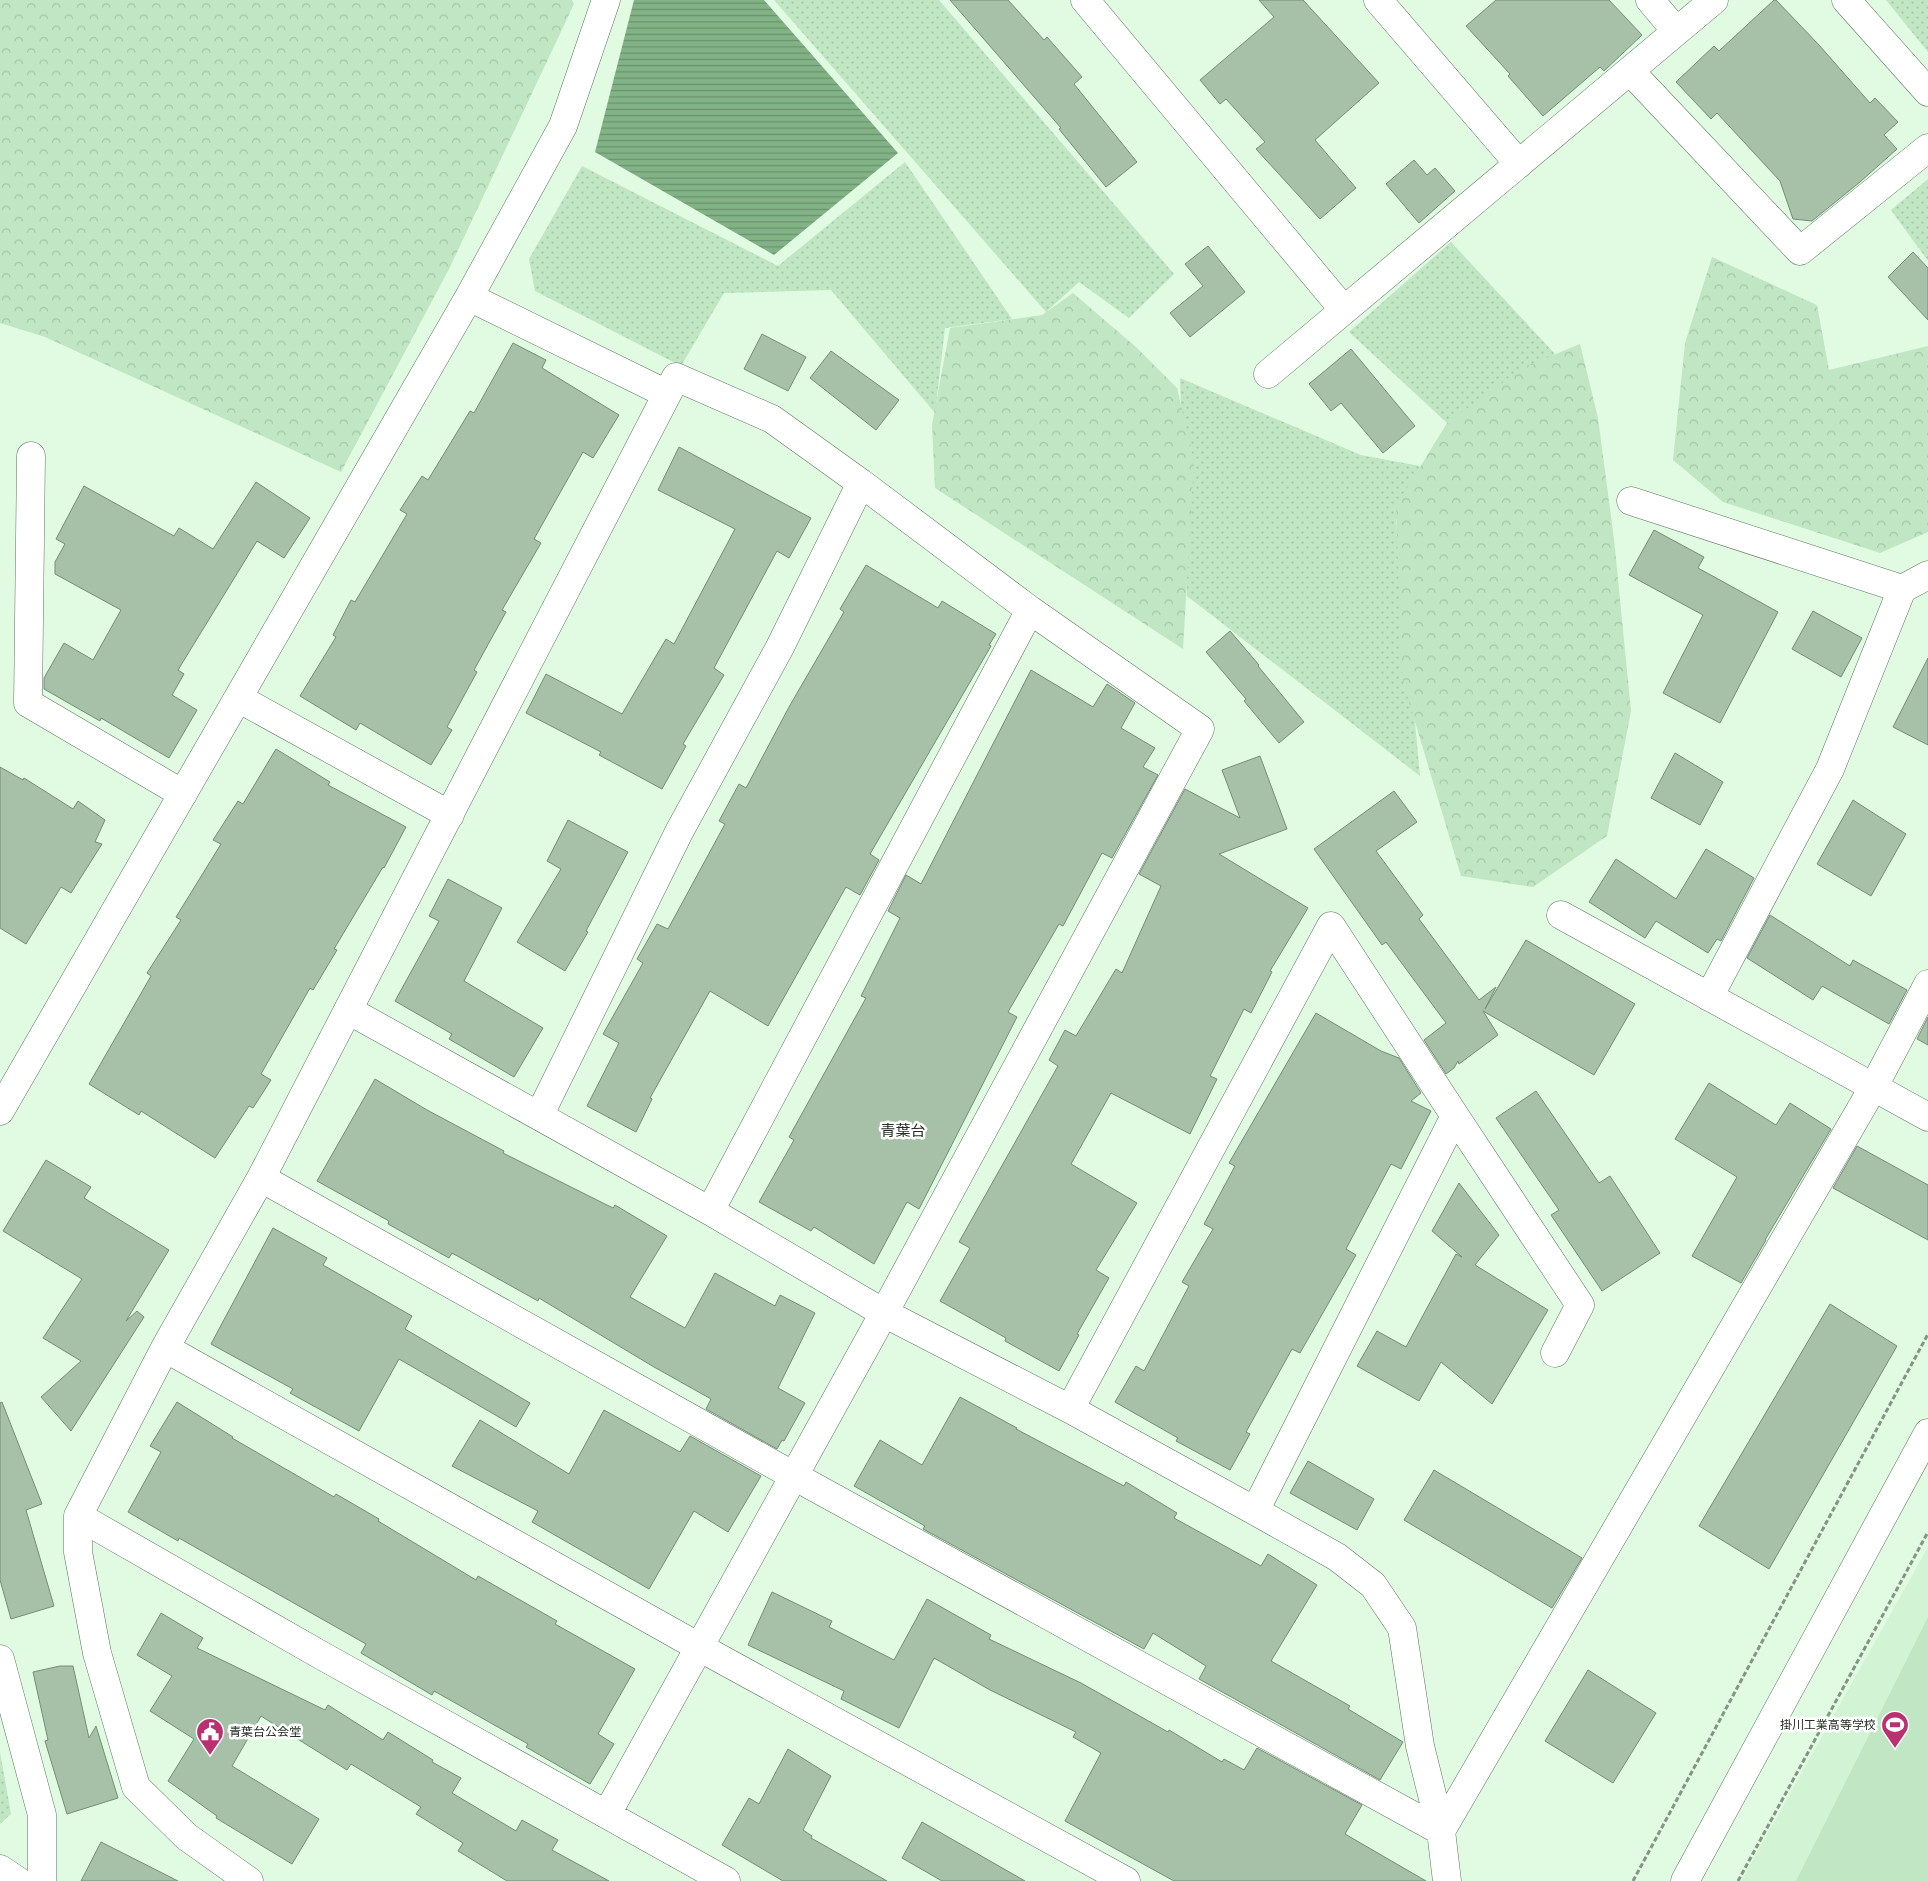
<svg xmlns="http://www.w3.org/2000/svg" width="1928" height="1881" font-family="'Source Sans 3','Noto Sans JP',sans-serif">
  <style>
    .built { fill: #d2f4d4 }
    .grass { fill: url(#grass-dots) }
    .forest { fill: url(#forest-crowns) }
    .pitch { fill: #c0e6c3 }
    .water { fill: url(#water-rules) }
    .building { fill: #a6c1a8; stroke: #748e76 }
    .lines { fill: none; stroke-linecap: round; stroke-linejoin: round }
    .street-casing { stroke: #5d755e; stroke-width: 29 }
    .secondary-casing { stroke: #5d755e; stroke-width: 29 }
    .path { stroke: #839684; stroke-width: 3; stroke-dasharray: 5 2.5; stroke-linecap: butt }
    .street { stroke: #fff; stroke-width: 28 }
    .secondary { stroke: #fff; stroke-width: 28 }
    .labels { text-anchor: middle; stroke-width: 5; stroke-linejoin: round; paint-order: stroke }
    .poi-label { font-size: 12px; fill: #232e24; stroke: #fff; text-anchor: end }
    .quarter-label { font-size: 15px; fill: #232e24; stroke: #fff }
  </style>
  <defs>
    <pattern id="grass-dots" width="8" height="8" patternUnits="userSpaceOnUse" patternTransform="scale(1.25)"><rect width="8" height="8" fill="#c0e6c3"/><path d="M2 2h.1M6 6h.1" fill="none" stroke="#a5c6a7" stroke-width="1.8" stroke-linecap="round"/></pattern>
    <pattern id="forest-crowns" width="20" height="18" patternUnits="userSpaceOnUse" patternTransform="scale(1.25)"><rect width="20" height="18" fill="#c0e6c3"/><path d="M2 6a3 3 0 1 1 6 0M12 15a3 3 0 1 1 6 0" fill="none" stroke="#a5c6a7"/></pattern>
    <pattern id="water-rules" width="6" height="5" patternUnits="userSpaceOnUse" patternTransform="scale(1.25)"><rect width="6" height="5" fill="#82b386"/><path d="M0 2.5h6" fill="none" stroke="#6a926d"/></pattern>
  </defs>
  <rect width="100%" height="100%" fill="#e0fbe1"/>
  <!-- built -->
  <path class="built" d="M 1928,1547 L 1928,1881 L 1741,1881 Z"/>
  <!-- grass -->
  <path class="grass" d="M 774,0 L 939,0 L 1174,274 L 1129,318 L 1079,282 L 1046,312 Z
    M 1886,0 L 1928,0 L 1928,52 Z
    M 905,162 L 1012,319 L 945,328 L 935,413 L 831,290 L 724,293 L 681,366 L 535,291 L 529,259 L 582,166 L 778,266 Z
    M 1928,179 L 1928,261 L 1891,210 Z
    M 1451,242 L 1555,354 L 1447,423 L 1349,332 Z
    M 1180,378 L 1361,455 L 1420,466 L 1396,520 L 1420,776 L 1187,596 Z
    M 0,1752 L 11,1814 L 0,1824 Z"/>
  <!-- forest -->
  <path class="forest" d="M 0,0 L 572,0 L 574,4 L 449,269 L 341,472 L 45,337 L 0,323 Z
    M 1712,257 L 1817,305 L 1829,370 L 1928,346 L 1928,532 L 1880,553 L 1723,502 L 1673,460 L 1685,343 Z
    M 1073,293 L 1136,347 L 1177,388 L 1194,461 L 1183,649 L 935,488 L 932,425 L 950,328 L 1042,315 Z
    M 1580,344 L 1598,418 L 1614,539 L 1631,711 L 1607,836 L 1533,887 L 1461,876 L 1402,678 L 1396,506 L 1447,423 L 1524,367 Z"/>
  <!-- pitch -->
  <path class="pitch" d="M 1928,1617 L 1928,1881 L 1796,1881 Z"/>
  <!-- water -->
  <path class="water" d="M 634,0 L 764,0 L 898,153 L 774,255 L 595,152 Z"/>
  <!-- building -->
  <path class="building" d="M 950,0 L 1008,0 L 1044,40 L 1047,37 L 1082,77 L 1074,84 L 1137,162 L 1106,187 L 1059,129 L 1061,128 Z
    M 1259,0 L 1303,0 L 1379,83 L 1315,140 L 1356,188 L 1320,219 L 1256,149 L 1265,142 L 1226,99 L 1220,104 L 1200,80 L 1274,17 Z
    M 1496,0 L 1609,0 L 1642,35 L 1604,71 L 1600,67 L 1543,116 L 1508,76 L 1510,74 L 1466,26 Z
    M 1774,0 L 1776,0 L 1819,45 L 1870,103 L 1875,98 L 1898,122 L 1884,135 L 1897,149 L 1860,182 L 1812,221 L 1793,219 L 1780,181 L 1717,113 L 1711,119 L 1676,82 L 1714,46 L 1719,51 Z
    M 1414,160 L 1427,175 L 1435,168 L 1455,191 L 1419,223 L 1386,184 Z
    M 1208,246 L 1245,292 L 1190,337 L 1170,313 L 1203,286 L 1185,264 Z
    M 1913,252 L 1928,268 L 1928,320 L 1888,277 Z
    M 762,334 L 806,357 L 788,391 L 744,369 Z
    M 513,343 L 546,360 L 542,368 L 619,415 L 593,458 L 583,452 L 534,539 L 541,543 L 502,610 L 506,612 L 474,670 L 477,672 L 447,727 L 452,730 L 431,765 L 360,723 L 356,730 L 300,696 L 336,637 L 333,635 L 351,600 L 355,602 L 407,514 L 400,510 L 422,476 L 428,480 L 470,411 L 474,413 Z
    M 1351,349 L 1415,426 L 1383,453 L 1341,403 L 1331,411 L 1309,384 Z
    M 831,351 L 899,400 L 876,430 L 810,378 Z
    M 679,447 L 811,518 L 789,558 L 777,551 L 714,668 L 724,675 L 683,744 L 686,746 L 662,789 L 599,755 L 601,752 L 526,713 L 546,674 L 622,714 L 666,639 L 674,644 L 735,529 L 658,490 Z
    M 256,482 L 310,518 L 284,558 L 257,541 L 178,670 L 184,674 L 172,695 L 197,710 L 169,758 L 101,718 L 100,721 L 44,689 L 44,678 L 64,643 L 93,660 L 121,610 L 55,574 L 55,562 L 65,544 L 56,539 L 84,486 L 174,536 L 179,528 L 213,549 Z
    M 1654,530 L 1704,557 L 1698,568 L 1778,612 L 1720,723 L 1663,693 L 1703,615 L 1629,575 Z
    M 866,565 L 938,608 L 942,601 L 996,634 L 989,645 L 991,646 L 870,854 L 879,860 L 860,895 L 846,887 L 768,1026 L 710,991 L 650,1098 L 652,1099 L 636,1132 L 587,1106 L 619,1043 L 603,1034 L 643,963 L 637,959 L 657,924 L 668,929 L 725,824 L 719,821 L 739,784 L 746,788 L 789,707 L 844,612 L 840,609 Z
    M 1813,611 L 1862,638 L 1841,677 L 1792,649 Z
    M 1230,631 L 1259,665 L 1258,666 L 1304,722 L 1279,743 L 1244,701 L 1246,699 L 1206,652 Z
    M 1928,658 L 1928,745 L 1893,727 Z
    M 1031,670 L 1093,707 L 1107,684 L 1135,703 L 1121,728 L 1155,748 L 1143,767 L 1158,775 L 1112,858 L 1102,853 L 1063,926 L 1059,924 L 1008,1012 L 1017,1017 L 919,1209 L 907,1202 L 874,1264 L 814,1227 L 811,1231 L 759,1202 L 794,1140 L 789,1137 L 866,998 L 861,996 L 900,918 L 888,911 L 906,875 L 921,884 Z
    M 276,749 L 330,782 L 328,785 L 406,827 L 384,868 L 383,867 L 334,949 L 337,950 L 313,990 L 310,988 L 261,1074 L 271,1080 L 253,1108 L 249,1106 L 215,1158 L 141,1111 L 139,1115 L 89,1084 L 151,976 L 147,973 L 181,920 L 176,917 L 221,844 L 213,840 L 238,801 L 243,804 Z
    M 1675,753 L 1723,782 L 1700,825 L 1651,798 Z
    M 1260,756 L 1287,829 L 1219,854 L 1308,908 L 1270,971 L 1272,972 L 1251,1013 L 1244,1009 L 1210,1076 L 1217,1079 L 1190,1134 L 1111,1093 L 1071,1164 L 1137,1203 L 1096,1270 L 1109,1278 L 1077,1334 L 1079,1335 L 1059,1371 L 1005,1341 L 1006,1338 L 940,1301 L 970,1248 L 959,1242 L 1058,1066 L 1049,1060 L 1065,1030 L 1076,1036 L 1116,969 L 1122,973 L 1161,886 L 1139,874 L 1185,789 L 1240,818 L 1222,770 Z
    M 0,767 L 23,780 L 24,778 L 73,809 L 78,801 L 105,820 L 95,842 L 102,844 L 71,893 L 61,887 L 26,944 L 0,928 Z
    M 1394,791 L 1417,822 L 1376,851 L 1423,915 L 1419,919 L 1479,1000 L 1496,987 L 1485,1009 L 1526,940 L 1635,1004 L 1594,1075 L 1483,1011 L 1498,1035 L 1459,1064 L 1458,1061 L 1454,1068 L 1446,1074 L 1424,1040 L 1446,1023 L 1386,942 L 1382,945 L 1314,849 Z
    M 1853,800 L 1906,834 L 1871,896 L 1817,864 Z
    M 568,820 L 628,852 L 586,931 L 588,932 L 565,971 L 517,942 L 561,869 L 547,861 Z
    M 1706,849 L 1754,878 L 1721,941 L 1717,939 L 1708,953 L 1656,921 L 1645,938 L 1589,902 L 1616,859 L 1676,899 Z
    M 448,879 L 502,908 L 464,981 L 543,1028 L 514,1077 L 449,1039 L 452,1034 L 395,1001 L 439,921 L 429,916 Z
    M 1770,915 L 1850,966 L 1853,960 L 1907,990 L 1889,1024 L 1822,986 L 1813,1000 L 1747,958 Z
    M 1316,1013 L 1381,1051 L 1399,1058 L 1421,1093 L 1411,1101 L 1431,1111 L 1401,1169 L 1391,1164 L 1346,1249 L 1356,1255 L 1300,1353 L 1292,1349 L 1246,1432 L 1250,1434 L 1230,1470 L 1176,1441 L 1178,1438 L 1115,1402 L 1136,1366 L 1144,1371 L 1189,1286 L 1182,1282 L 1213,1229 L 1204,1224 L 1235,1166 L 1229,1163 Z
    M 1928,1017 L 1928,1045 L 1917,1039 Z
    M 375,1079 L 427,1110 L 504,1151 L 503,1153 L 613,1208 L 615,1205 L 667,1236 L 630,1297 L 685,1328 L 715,1273 L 775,1306 L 780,1295 L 815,1313 L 778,1388 L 805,1403 L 784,1441 L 782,1440 L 777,1449 L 706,1409 L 711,1399 L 654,1367 L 539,1298 L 538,1301 L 452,1253 L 449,1258 L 388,1224 L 389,1221 L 317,1181 Z
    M 1709,1083 L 1776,1125 L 1790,1103 L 1831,1129 L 1765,1240 L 1766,1240 L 1741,1283 L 1692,1256 L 1737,1177 L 1675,1139 Z
    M 1536,1091 L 1599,1183 L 1610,1176 L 1660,1253 L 1602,1291 L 1551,1215 L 1559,1210 L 1496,1118 Z
    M 1857,1146 L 1928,1185 L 1928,1240 L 1833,1188 Z
    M 46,1160 L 91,1187 L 84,1198 L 169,1250 L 126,1321 L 137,1311 L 144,1317 L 71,1431 L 41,1397 L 81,1361 L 43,1338 L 82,1279 L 3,1231 Z
    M 1459,1183 L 1499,1235 L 1475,1265 L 1548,1310 L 1492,1404 L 1441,1362 L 1419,1401 L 1357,1366 L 1377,1331 L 1406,1347 L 1456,1254 L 1462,1257 L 1432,1231 Z
    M 273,1228 L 327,1258 L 323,1265 L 412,1316 L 405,1329 L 530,1403 L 516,1427 L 399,1359 L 359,1431 L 290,1393 L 293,1389 L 211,1344 Z
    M 1830,1304 L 1897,1346 L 1769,1569 L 1699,1526 Z
    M 960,1397 L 1017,1428 L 1016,1429 L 1124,1486 L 1126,1482 L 1177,1513 L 1174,1518 L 1261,1566 L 1268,1554 L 1317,1585 L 1271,1661 L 1350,1706 L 1348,1709 L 1403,1742 L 1380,1780 L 1199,1679 L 1206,1666 L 1153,1633 L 1144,1649 L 923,1529 L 925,1526 L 854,1486 L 880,1440 L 922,1465 Z
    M 2,1402 L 42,1504 L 26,1510 L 54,1606 L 11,1619 L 0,1580 L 0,1403 Z
    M 177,1402 L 233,1437 L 232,1438 L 334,1497 L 336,1494 L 379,1519 L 378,1521 L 476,1580 L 478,1576 L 557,1621 L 555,1624 L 635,1669 L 598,1734 L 614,1744 L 590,1784 L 526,1747 L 528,1744 L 434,1691 L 432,1695 L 361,1653 L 366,1644 L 179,1538 L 178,1541 L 128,1512 L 161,1452 L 150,1446 Z
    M 604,1410 L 680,1452 L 690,1436 L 761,1476 L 728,1532 L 694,1511 L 649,1589 L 532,1522 L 538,1511 L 452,1466 L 480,1420 L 569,1474 Z
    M 1308,1461 L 1374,1499 L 1357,1530 L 1290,1493 Z
    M 1434,1470 L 1582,1558 L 1552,1608 L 1404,1520 Z
    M 772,1592 L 832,1621 L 829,1627 L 894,1660 L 927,1599 L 991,1635 L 989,1639 L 1081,1683 L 1168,1732 L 1169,1730 L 1222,1762 L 1224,1759 L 1244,1770 L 1257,1748 L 1362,1805 L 1345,1834 L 1426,1881 L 1174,1881 L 1065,1821 L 1101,1753 L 1073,1737 L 1076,1732 L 990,1690 L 934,1658 L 899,1728 L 841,1699 L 844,1691 L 748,1645 Z
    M 161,1613 L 203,1638 L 197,1648 L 325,1710 L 328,1705 L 383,1740 L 388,1732 L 433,1760 L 432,1762 L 461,1778 L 452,1793 L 516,1831 L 522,1820 L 558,1840 L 552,1850 L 609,1881 L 507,1881 L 458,1851 L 463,1843 L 416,1814 L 421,1807 L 351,1764 L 347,1770 L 261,1716 L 232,1766 L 319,1819 L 292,1864 L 216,1818 L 217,1816 L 168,1781 L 194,1739 L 150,1711 L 172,1676 L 137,1655 Z
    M 60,1666 L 73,1666 L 89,1738 L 96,1726 L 118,1798 L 67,1814 L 45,1741 L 48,1740 L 33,1672 Z
    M 1588,1670 L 1656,1713 L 1613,1783 L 1545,1741 Z
    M 788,1749 L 831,1776 L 803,1830 L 812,1836 L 811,1838 L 887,1881 L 783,1881 L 722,1845 L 749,1798 L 759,1804 Z
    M 922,1822 L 1025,1881 L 942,1881 L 902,1858 Z
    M 101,1842 L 178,1881 L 81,1881 Z"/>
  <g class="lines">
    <defs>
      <path id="street" d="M 1085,0 L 1344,310
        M 1378,0 L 1519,164
        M 1650,0 L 1676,31
        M 1846,0 L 1928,92
        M 1630,71 L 1800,251 L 1928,148
        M 469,297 L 563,126 L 606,0
        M 1268,374 L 1714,0
        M 31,456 L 28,703 L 183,794
        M 1631,501 L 1902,589 L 1928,575
        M 238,698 L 450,815
        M 1561,915 L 1928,1117
        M 1709,997 L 1830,769 L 1902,589
        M 348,1010 L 676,377 L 772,419 L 861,483
        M 0,1111 L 469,297 L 667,394
        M 539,1116 L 679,832 L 780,647 L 861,483 L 1030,610 L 1200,729 L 884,1313 L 607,1814
        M 261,1178 L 794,1476 L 1441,1831
        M 710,1211 L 1030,610
        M 165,1348 L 699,1647 L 1126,1881
        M 1070,1409 L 1331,926 L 1455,1116
        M 1255,1511 L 1455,1116 L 1580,1305 L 1555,1353
        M 78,1516 L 319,1654 L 726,1881
        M 0,1659 L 42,1815 L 42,1881
        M 1441,1831 L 1873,1088 L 1928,984
        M 0,1869 L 18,1881
        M 249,1881 L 187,1837 L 136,1787 L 97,1653 L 78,1552 L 78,1516 L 165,1348 L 261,1178 L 348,1010 L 710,1211 L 884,1313 L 1070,1409 L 1255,1511 L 1337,1557 L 1373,1585 L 1402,1628 L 1420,1746 L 1441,1831 L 1447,1881"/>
      <path id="secondary" d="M 1685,1881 L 1928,1433"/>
    </defs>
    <!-- street casing -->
    <use href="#street" class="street-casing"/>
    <!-- secondary casing -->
    <use href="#secondary" class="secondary-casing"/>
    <!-- path -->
    <path class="path" d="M 1633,1881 L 1928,1334
      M 1738,1881 L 1928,1532"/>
    <!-- street -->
    <use href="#street" class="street"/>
    <!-- secondary -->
    <use href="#secondary" class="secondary"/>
  </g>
  <!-- icons -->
  <defs>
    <symbol id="stadium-pin" viewBox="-11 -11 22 30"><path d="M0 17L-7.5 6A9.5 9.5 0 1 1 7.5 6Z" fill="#b93170" stroke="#fff"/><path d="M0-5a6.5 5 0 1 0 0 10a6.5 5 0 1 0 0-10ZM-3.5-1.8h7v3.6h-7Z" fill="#fff"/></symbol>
    <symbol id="civic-pin" viewBox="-11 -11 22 30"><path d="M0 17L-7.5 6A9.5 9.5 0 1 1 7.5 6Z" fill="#b93170" stroke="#fff"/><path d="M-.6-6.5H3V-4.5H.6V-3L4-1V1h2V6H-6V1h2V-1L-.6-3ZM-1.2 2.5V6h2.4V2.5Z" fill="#fff"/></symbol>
  </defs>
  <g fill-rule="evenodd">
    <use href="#stadium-pin" x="1879" y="1709" width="32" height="43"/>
    <use href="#civic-pin" x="194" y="1716" width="32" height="43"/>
  </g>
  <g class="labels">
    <!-- poi labels -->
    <g class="poi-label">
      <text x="1876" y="1729">掛川工業高等学校</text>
      <text x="229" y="1736" text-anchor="start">青葉台公会堂</text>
    </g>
    <!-- quarter labels -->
    <g class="quarter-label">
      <text x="903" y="1136">青葉台</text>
    </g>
  </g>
</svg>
